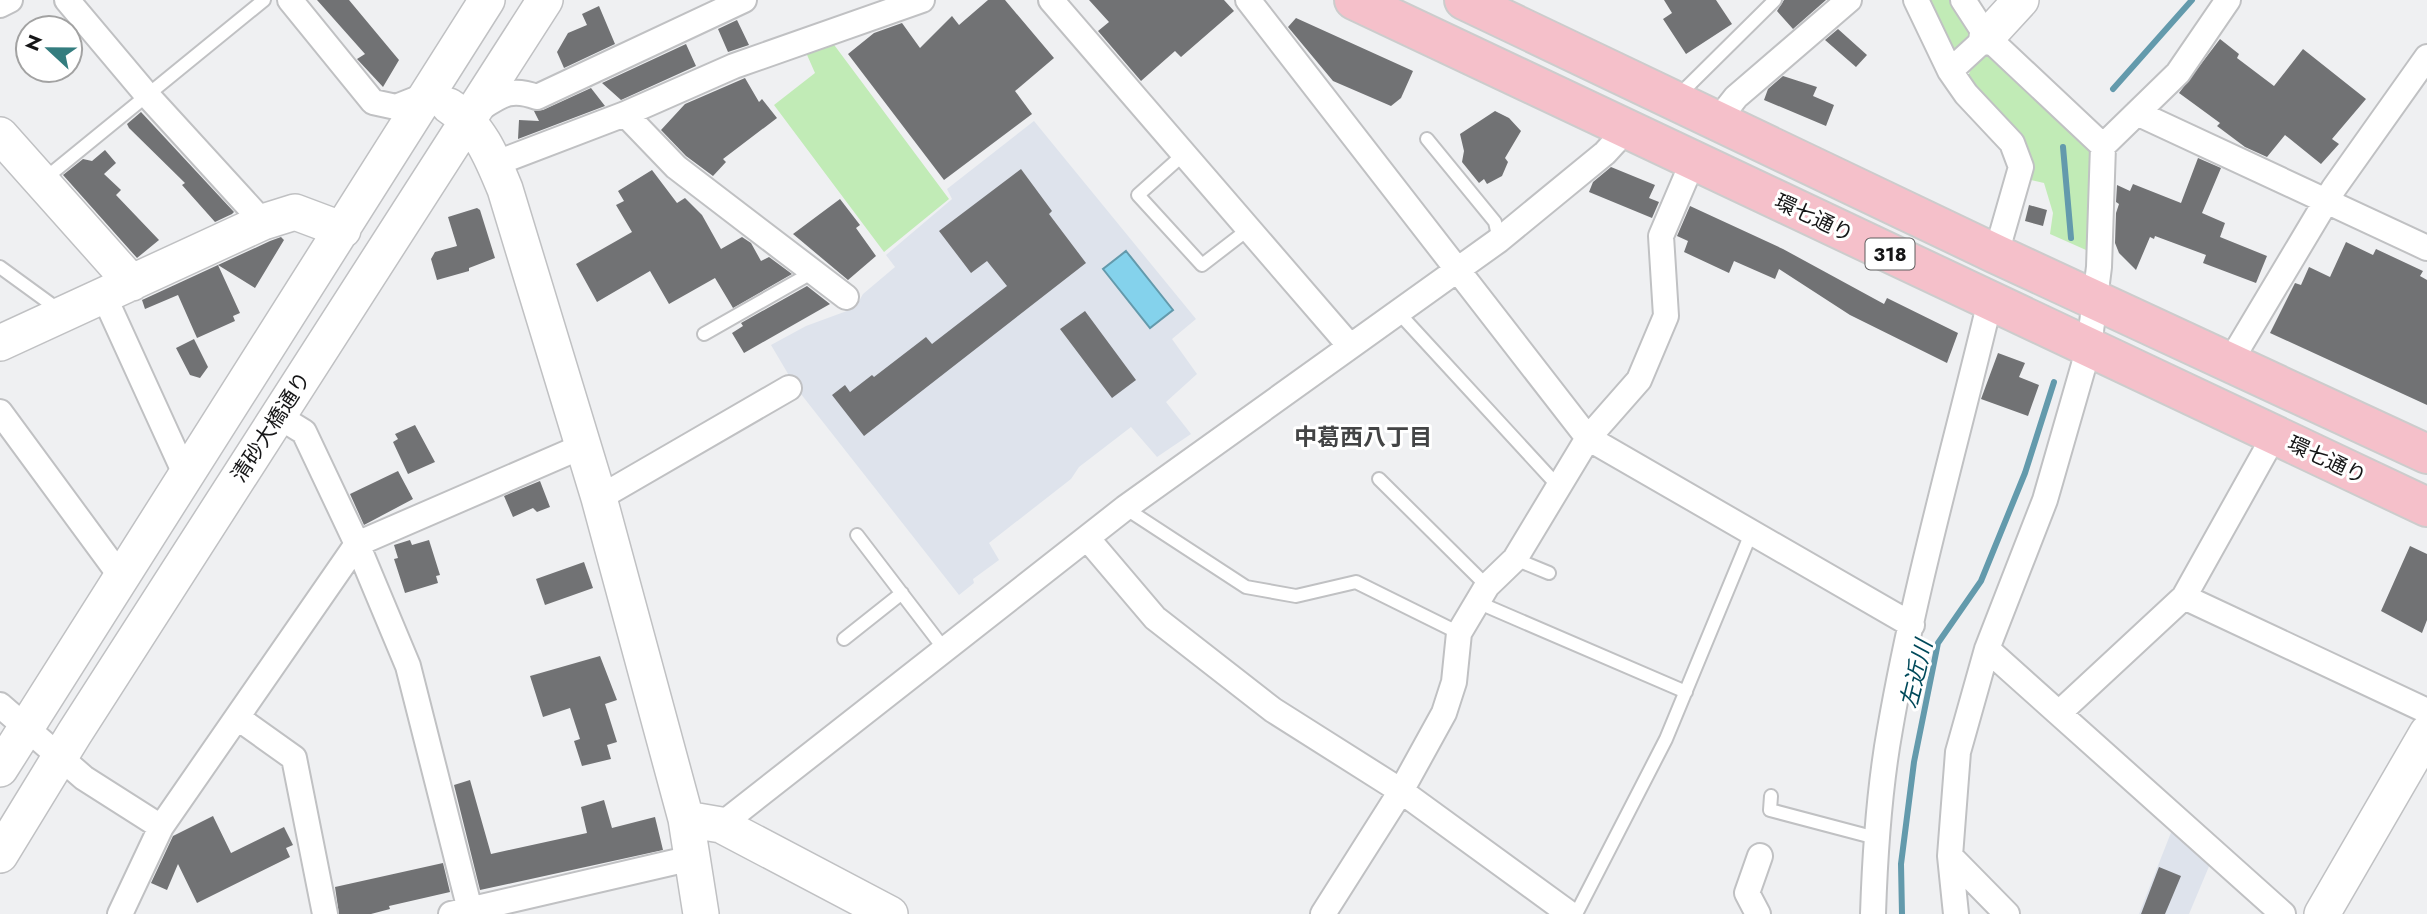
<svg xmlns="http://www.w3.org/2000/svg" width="2427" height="914" font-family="Jost,'Noto Sans JP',sans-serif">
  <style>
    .built { fill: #dee3ec }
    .green { fill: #c1ebb6 }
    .water { fill: #84d2ec; stroke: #639aac; stroke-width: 2 }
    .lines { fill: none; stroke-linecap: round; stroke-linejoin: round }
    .stream { stroke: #639aac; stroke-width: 6 }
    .building { fill: #717274 }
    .lane-casing { stroke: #c0c1c3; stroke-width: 16 }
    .street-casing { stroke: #c0c1c3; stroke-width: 28 }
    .secondary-casing { stroke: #c0c1c3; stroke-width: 38 }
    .primary-casing { stroke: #ccc; stroke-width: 42 }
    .lane { stroke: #fff; stroke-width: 12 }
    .street { stroke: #fff; stroke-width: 24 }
    .secondary { stroke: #fff; stroke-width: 35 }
    .primary { stroke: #f5c0ca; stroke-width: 38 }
    .labels { text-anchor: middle; stroke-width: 6; stroke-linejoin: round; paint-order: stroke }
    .shield { fill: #fff; stroke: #5c5c5d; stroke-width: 2 }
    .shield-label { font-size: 19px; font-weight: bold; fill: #161617 }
    .street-label { font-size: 21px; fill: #161617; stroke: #fff }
    .neighbourhood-label { font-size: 23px; font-weight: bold; fill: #434445; stroke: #fff }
    .water-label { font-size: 23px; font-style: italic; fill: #00495a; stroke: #fff }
  </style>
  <rect width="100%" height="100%" fill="#eff0f2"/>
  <!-- built -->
  <path class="built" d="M 1034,121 L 1196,319 L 1172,339 L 1197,374 L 1166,402 L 1191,434 L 1157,457 L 1131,427 L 1079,467 L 1071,479 L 989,543 L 999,560 L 973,579 L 974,583 L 959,595 L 797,389 L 771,345 L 806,326 L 855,308 L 863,294 L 895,267 L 886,255 L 952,199 L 947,189 Z
    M 2172,830 L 2210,864 L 2189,914 L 2139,914 Z"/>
  <!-- green -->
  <path class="green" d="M 1924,0 L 1954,0 L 1972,34 L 1954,51 Z
    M 829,38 L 949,199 L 884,252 L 774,105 L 815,73 L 804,48 Z
    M 1988,54 L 2091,148 L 2086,250 L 2050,234 L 2053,213 L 2044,183 L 2031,180 L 2034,163 L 2014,134 L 1968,82 C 1968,70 1976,57 1988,54 Z"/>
  <!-- water -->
  <path class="water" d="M 1126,251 L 1173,310 L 1150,328 L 1103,269 Z"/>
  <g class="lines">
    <!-- stream -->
    <path class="stream" d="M 2113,89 L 2192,0
      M 2063,147 L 2071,238
      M 1902,914 L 1901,864 L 1914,762 L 1938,643 L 1981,581 L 2025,473 L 2054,382"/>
  </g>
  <!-- building -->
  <path class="building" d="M 317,0 L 349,0 L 399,60 L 383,87 L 357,59 L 365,54 Z
    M 988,0 L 1005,0 L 1054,58 L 1015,91 L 1032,114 L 944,180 L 848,54 L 874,33 L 902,23 L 920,48 L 952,16 L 959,25 Z
    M 1089,0 L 1224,0 L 1234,11 L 1181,57 L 1175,51 L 1141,81 L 1098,31 L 1109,22 Z
    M 1664,0 L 1716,0 L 1732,24 L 1686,54 L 1663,19 L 1672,13 Z
    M 1784,0 L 1826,0 L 1793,29 L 1777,11 Z
    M 599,6 L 615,44 L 564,68 L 557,52 L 568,33 L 587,25 L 582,14 Z
    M 1296,18 L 1413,71 L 1401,98 L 1391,106 L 1333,81 L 1288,27 Z
    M 737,20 L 749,45 L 728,52 L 718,29 Z
    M 1838,29 L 1867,55 L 1856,67 L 1825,40 Z
    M 2220,39 L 2239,54 L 2237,58 L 2274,86 L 2303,49 L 2366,99 L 2332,139 L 2339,144 L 2321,164 L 2285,135 L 2267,157 L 2245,147 L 2217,126 L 2220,123 L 2179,93 Z
    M 686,44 L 696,66 L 621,100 L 602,83 Z
    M 1783,76 L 1817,87 L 1813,96 L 1834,105 L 1826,126 L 1764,100 L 1768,89 Z
    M 745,78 L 759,102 L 762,99 L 777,118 L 723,159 L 726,162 L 713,176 L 686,156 L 661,130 L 685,104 Z
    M 591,88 L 605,106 L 518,139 L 519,120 L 539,121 L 534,111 L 543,110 Z
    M 1495,111 L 1509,118 L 1521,131 L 1505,158 L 1508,162 L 1502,176 L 1487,184 L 1484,179 L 1479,183 L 1462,162 L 1464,151 L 1460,134 Z
    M 141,112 L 234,212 L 232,214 L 215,222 L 182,185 L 185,183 L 129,128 L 127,124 Z
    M 105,150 L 116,163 L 104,174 L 121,190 L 116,195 L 159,240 L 137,258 L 63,175 L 83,159 L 92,161 Z
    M 2198,158 L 2221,168 L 2202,213 L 2225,223 L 2220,237 L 2267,256 L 2256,283 L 2203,263 L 2206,255 L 2155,236 L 2154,239 L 2150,237 L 2136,270 L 2119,253 L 2115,243 L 2116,213 L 2119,204 L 2116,202 L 2117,185 L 2130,191 L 2133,184 L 2181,203 Z
    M 1611,167 L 1655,185 L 1649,198 L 1659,202 L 1652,218 L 1589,192 L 1593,182 Z
    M 1021,169 L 1052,211 L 1049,214 L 1086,263 L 864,436 L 832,395 L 845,385 L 850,392 L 872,375 L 874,377 L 926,337 L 932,344 L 1007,286 L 987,261 L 971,273 L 939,231 Z
    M 652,170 L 677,203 L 685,198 L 702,215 L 721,249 L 742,237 L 751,243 L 761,261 L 769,257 L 792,274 L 733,308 L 715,278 L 669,304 L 650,271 L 597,302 L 576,264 L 632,232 L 616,205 L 624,201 L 618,191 Z
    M 840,199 L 860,225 L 856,228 L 876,256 L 848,280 L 793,234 Z
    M 2029,205 L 2047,210 L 2043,226 L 2025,221 Z
    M 1690,206 L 1783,249 L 1884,304 L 1887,298 L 1958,333 L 1947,363 L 1850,315 L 1779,269 L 1775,279 L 1734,261 L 1729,273 L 1684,252 L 1688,241 L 1677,236 Z
    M 477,208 L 480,210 L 495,258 L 469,268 L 469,271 L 437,280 L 431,259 L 435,252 L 457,246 L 448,217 Z
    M 281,237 L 284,240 L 255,288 L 218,265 L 240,313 L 233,316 L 235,321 L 197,338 L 178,295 L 145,309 L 142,300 L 270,241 Z
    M 2346,242 L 2373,255 L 2376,249 L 2423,271 L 2420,276 L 2427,280 L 2427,405 L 2270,333 L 2295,283 L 2301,285 L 2309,267 L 2330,277 Z
    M 807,286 L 830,304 L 744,353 L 732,333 L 743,326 L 741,323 Z
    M 1085,311 L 1136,380 L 1112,398 L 1060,329 Z
    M 194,339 L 208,367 L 200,378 L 190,375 L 176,348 Z
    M 1998,353 L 2025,363 L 2019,377 L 2039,385 L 2028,416 L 1981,399 Z
    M 415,425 L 435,462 L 408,474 L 393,442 L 398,439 L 395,434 Z
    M 398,471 L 413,499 L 364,525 L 350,494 Z
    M 540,481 L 550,507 L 537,512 L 533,508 L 513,517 L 504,496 Z
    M 410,540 L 412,545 L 429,540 L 440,575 L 436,576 L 438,583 L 405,593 L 394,559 L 398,558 L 394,545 Z
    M 2410,546 L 2427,554 L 2427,620 L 2422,633 L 2381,611 Z
    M 584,562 L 593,588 L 545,605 L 536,579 Z
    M 600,656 L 617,700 L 605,704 L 617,742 L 607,745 L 611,759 L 582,766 L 574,741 L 580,739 L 570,708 L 543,717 L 530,676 Z
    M 470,780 L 491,854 L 587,833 L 581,807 L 604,800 L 612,828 L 655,817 L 663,850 L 480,890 L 454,785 Z
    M 213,816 L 231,853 L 284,827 L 293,845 L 286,848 L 290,857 L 197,903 L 178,864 L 167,890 L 151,883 L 173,836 Z
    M 443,863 L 450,892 L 389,906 L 390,909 L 371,914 L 339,914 L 335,887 Z
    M 2159,867 L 2181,876 L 2165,914 L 2141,914 Z"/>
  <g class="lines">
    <defs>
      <path id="lane" d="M 1678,96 L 1775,0
        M 1427,139 L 1495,222 L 1499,240
        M 1185,153 L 1138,195 L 1202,265 L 1250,228
        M 42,181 L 264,0
        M 0,267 L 59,310
        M 1397,311 L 1558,486
        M 704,334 L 813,272
        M 1379,479 L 1487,586
        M 1125,508 L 1246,587 L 1296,596 L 1356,582 L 1459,633
        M 857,535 L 945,650
        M 1515,559 L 1549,573
        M 1477,602 L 1686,692
        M 844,639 L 902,593
        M 1771,796 L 1770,810 L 1876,838
        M 1576,914 L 1666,739 L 1752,531"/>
      <path id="street" d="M 67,0 L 147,95 L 263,222
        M 290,0 L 373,102 L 396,107 L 429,94
        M 1051,0 L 1349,345
        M 1248,0 L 1588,438 L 1912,625
        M 1916,0 L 1950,71 L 1966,94 L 2012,143 L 2021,167 L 1996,254
        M 0,5 L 10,0
        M 1950,71 L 1987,37
        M 478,110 C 501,95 510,87 537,97 L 744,0
        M 2137,113 L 2427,248
        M 625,114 L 676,167 L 846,297
        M 1717,121 L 1736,97 L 1849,0
        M 2103,146 L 2178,73 L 2228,0
        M 494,164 L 625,114 L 734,66 L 922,0
        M 104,296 L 187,478
        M 2230,362 L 2334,188 L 2427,57
        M 0,412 L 122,578
        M 278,416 L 304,432 L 357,544 L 408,666 L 471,914
        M 599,498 L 789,388
        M 1087,538 L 1155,618 L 1273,710 L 1401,791 L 1570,914
        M 2184,597 L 2427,711
        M 1987,649 L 2283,914
        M 0,705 L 84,778 L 161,827
        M 2059,713 L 2184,597 L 2274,436
        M 238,718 L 294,758 L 325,914
        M 721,825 L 1125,508 L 1499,240 L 1605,153 L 1627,129
        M 1950,856 L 2007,914
        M 120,914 L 161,827 L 357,544 L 583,446
        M 451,914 L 692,858
        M 1323,914 L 1401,791 L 1444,713 L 1454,682 L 1459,633 L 1487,586 L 1515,559 L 1588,438 L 1639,380 L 1666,316 L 1661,236 L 1693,161
        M 1758,914 L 1747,893 L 1760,856
        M 1873,914 C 1875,852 1879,790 1890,729 C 1915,585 1956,444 1990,301
        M 1956,914 L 1950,856 L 1958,752 L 1987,649 L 2045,500 L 2089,347 L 2099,267 L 2103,146 L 1987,37 L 1963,0"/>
      <path id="secondary" d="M 1987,37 L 2021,0
        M 449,106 C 479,125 492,157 505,189 L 599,498 L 686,819 L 701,914
        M 0,135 L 132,283
        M 0,343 L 263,222 L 295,212 L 343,230
        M 0,769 L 487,0
        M 686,819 L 721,825 L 890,914
        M 0,855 L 74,734 L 545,0
        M 2322,914 L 2427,733"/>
      <path id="primary" d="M 1354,0 L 2427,507
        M 1464,0 L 1996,254 L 2427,454"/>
    </defs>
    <!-- lane casing -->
    <use href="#lane" class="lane-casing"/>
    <!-- street casing -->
    <use href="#street" class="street-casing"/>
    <!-- secondary casing -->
    <use href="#secondary" class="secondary-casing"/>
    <!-- primary casing -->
    <use href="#primary" class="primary-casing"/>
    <!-- lane -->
    <use href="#lane" class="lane"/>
    <!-- street -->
    <use href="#street" class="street"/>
    <!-- secondary -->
    <use href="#secondary" class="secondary"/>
    <!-- primary -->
    <use href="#primary" class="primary"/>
  </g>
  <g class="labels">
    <!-- shield labels -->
    <rect class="shield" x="1865.5" y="238.5" width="49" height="31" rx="5"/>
    <g class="shield-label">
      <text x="1890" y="261">318</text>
    </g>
    <!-- street labels -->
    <g class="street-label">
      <text transform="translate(1814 218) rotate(25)" y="7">環七通り</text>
      <text transform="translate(271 427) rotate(-57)" y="7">清砂大橋通り</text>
      <text transform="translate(2327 460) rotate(25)" y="7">環七通り</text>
    </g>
    <!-- neighbourhood labels -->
    <g class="neighbourhood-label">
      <text x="1363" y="445">中葛西八丁目</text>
    </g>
    <!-- water labels -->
    <g class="water-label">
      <text transform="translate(1916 674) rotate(-76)" y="8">左近川</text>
    </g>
  </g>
  <!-- north arrow -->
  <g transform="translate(49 49) rotate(292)"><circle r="33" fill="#ffffff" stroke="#a2a2a2" stroke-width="2"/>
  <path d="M0-5L12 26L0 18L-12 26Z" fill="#347d7f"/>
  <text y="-10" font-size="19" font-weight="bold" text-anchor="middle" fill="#161617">N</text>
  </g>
</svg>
